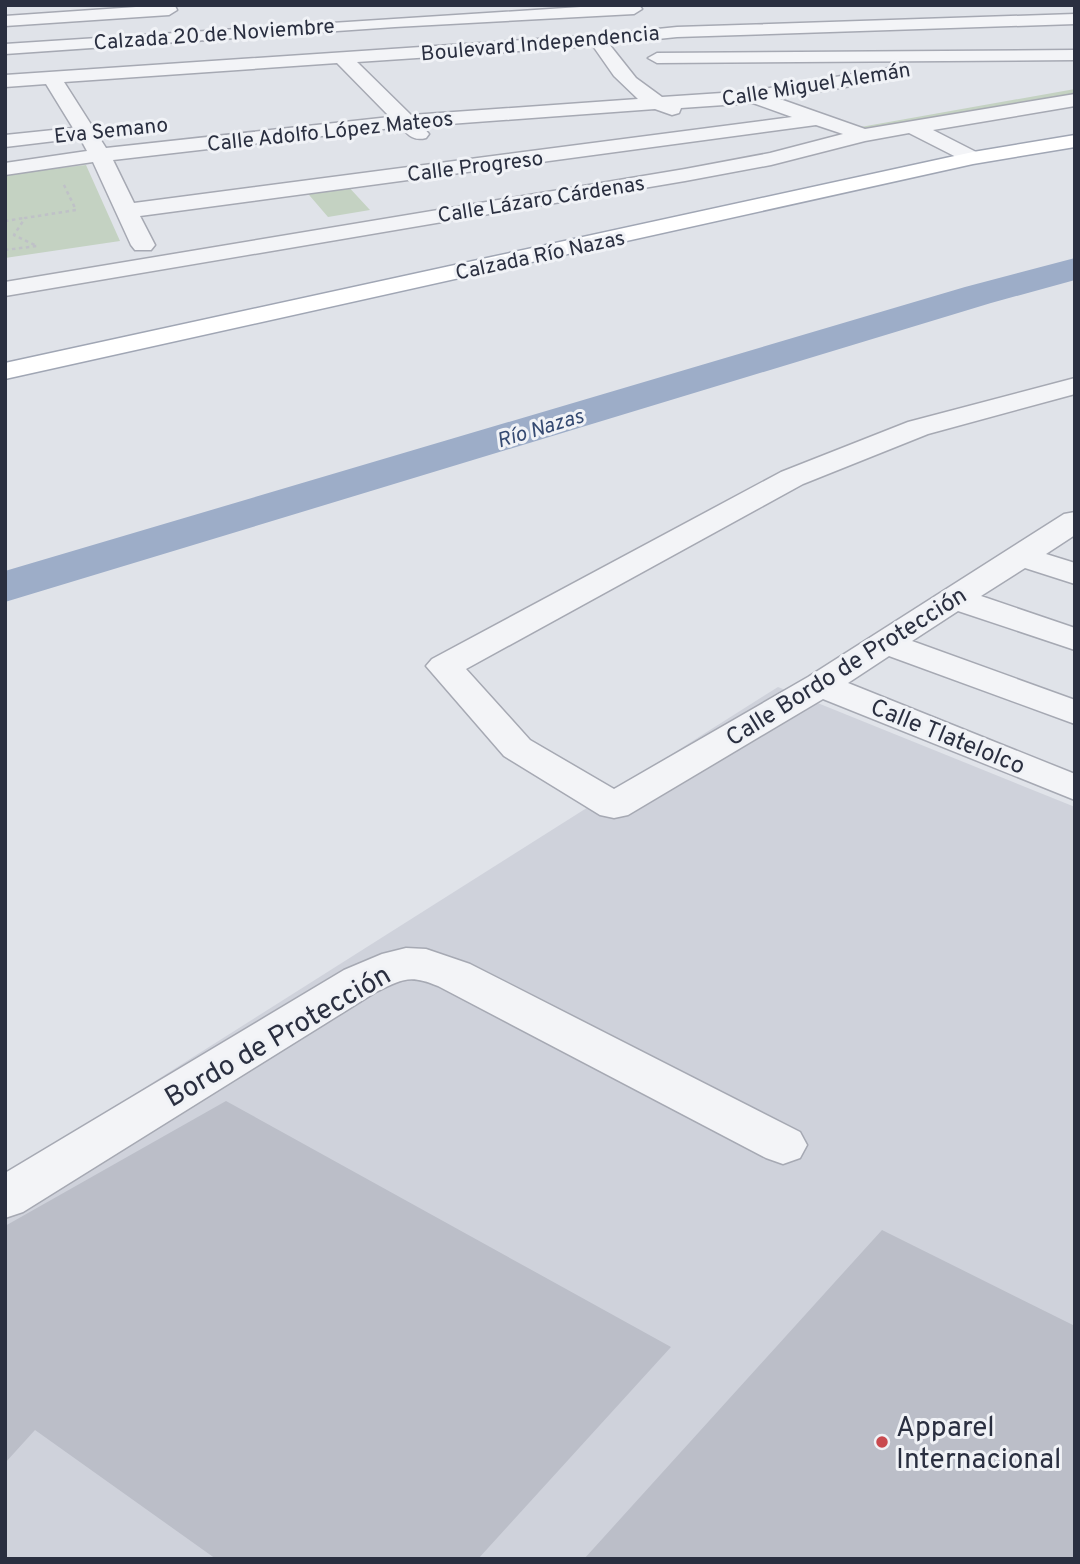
<svg xmlns="http://www.w3.org/2000/svg" width="1080" height="1564" font-family="Overpass,sans-serif">
  <style>
    .built { fill: #cfd2db }
    .green { fill: #c4d2c2 }
    .lines { fill: none; stroke-linecap: round; stroke-linejoin: round }
    .river { fill: #9dadc8; fill-rule: evenodd }
    .building { fill: #bbbec8 }
    .minor-casing { stroke: #a6a9b3; stroke-width: 3 }
    .major-casing { stroke: #a0a6b4; stroke-width: 3 }
    .path { stroke: #bfc1c7; stroke-width: 2.5; stroke-dasharray: 3.5 3.5; stroke-linecap: butt }
    .minor { fill: #f3f4f7; fill-rule: evenodd }
    .major { fill: #fff; fill-rule: evenodd }
    .poi-dot { fill: #c94a4f; stroke: #f0f2f6; stroke-width: 2.5 }
    .labels { text-anchor: middle; stroke-width: 6; stroke-linejoin: round; paint-order: stroke }
    .far-street-label { font-size: 21px; fill: #2a2f40; stroke: #f0f2f6 }
    .far-water-label { font-size: 21px; font-style: italic; fill: #354a72; stroke: #f0f2f6 }
    .street-label { font-size: 24px; fill: #2a2f40; stroke: #f0f2f6 }
    .near-street-label { font-size: 28px; fill: #2a2f40; stroke: #f0f2f6 }
    .near-poi-label { font-size: 28px; fill: #2a2f40; stroke: #f0f2f6; text-anchor: start }
  </style>
  <rect width="100%" height="100%" fill="#e0e3e9"/>
  <!-- built -->
  <path class="built" d="M 778,687 L 1075,807 L 1075,1559 L 5,1559 L 5,1176 Z"/>
  <!-- green -->
  <path class="green" d="M 1075,89 L 1075,99 L 869,133 L 855,128 Z
    M 86,165 L 120,241 L 5,258 L 5,174 Z
    M 345,183 L 370,210 L 328,217 L 304,189 Z"/>
  <g class="lines">
    <!-- river -->
    <path class="river" d="M 1075,258 L 1075,280 L 991,303 L 5,602 L 5,571 L 965,287 Z"/>
  </g>
  <!-- building -->
  <path class="building" d="M 226,1101 L 671,1347 L 478,1559 L 216,1559 L 35,1430 L 5,1463 L 5,1226 Z
    M 882,1230 L 1075,1326 L 1075,1559 L 584,1559 Z"/>
  <g class="lines">
    <defs>
      <path id="minor" d="M 165,5 L 175,6 L 177,10 L 169,15 L 5,26 L 5,16 Z
        M 611,5 L 639,5 L 642,9 L 634,14 L 395,27 L 5,54 L 5,44 Z
        M 1075,14 L 1075,24 L 677,37 L 609,44 L 636,78 L 662,97 L 752,91 L 889,68 L 896,70 L 898,74 L 889,80 L 777,98 L 865,129 L 1075,94 L 1075,106 L 933,130 L 980,154 L 983,158 L 980,162 L 966,162 L 909,133 L 865,141 L 771,165 L 685,181 L 5,296 L 5,282 L 685,169 L 770,153 L 843,134 L 816,125 L 140,216 L 155,245 L 151,250 L 135,250 L 131,245 L 93,162 L 5,175 L 5,163 L 87,151 L 80,138 L 5,147 L 5,135 L 73,128 L 46,84 L 5,87 L 5,75 L 598,35 L 677,27 ZM 593,46 L 614,76 L 638,99 L 411,115 L 357,62 ZM 337,63 L 390,117 L 106,148 L 64,82 ZM 753,103 L 792,117 L 134,203 L 113,160 L 401,127 C 409,136 414,141 426,138 L 429,134 L 422,126 L 655,109 L 672,115 L 679,113 L 681,108 Z
        M 1075,50 L 1075,60 L 657,63 L 648,58 L 657,53 Z
        M 1075,378 L 1075,394 L 928,434 L 803,484 L 466,669 L 530,740 L 614,789 L 808,677 L 1064,514 L 1075,512 L 1075,535 L 1046,554 L 1075,563 L 1075,584 L 1025,568 L 981,596 L 1075,628 L 1075,650 L 958,611 L 912,641 L 1075,700 L 1075,724 L 889,656 L 848,683 L 1075,774 L 1075,800 L 823,699 L 628,815 L 614,818 L 600,815 L 504,756 L 426,666 L 432,659 L 781,472 L 908,422 Z
        M 406,948 L 426,949 L 470,964 L 800,1132 L 807,1145 L 800,1158 L 783,1164 L 766,1158 L 438,986 C 410,974 402,979 376,992 L 23,1212 L 5,1218 L 5,1173 L 344,970 L 382,954 Z"/>
      <path id="major" d="M 1075,135 L 1075,147 L 973,164 L 5,379 L 5,363 L 973,152 Z"/>
    </defs>
    <!-- minor casing -->
    <use href="#minor" class="minor-casing"/>
    <!-- major casing -->
    <use href="#major" class="major-casing"/>
    <!-- path -->
    <path class="path" d="M 5,221 L 24,218
      M 5,250 L 37,246 L 14,235 L 25,218 L 76,210 L 63,183"/>
    <!-- minor -->
    <use href="#minor" class="minor"/>
    <!-- major -->
    <use href="#major" class="major"/>
  </g>
  <!-- markers -->
  <circle class="poi-dot" cx="882" cy="1442" r="7"/>
  <g class="labels">
    <!-- far-street labels -->
    <g class="far-street-label">
      <text transform="translate(214 34) rotate(-4)" y="7">Calzada 20 de Noviembre</text>
      <text transform="translate(540 43) rotate(-5)" y="7">Boulevard Independencia</text>
      <text transform="translate(816 84) rotate(-9)" y="7">Calle Miguel Alemán</text>
      <text transform="translate(111 130) rotate(-6)" y="7">Eva Semano</text>
      <text transform="translate(330 131) rotate(-6)" y="7">Calle Adolfo López Mateos</text>
      <text transform="translate(475 166) rotate(-7)" y="7">Calle Progreso</text>
      <text transform="translate(541 199) rotate(-9)" y="7">Calle Lázaro Cárdenas</text>
      <text transform="translate(540 255) rotate(-12)" y="7">Calzada Río Nazas</text>
    </g>
    <!-- far-water labels -->
    <g class="far-water-label">
      <text transform="translate(540 428) rotate(-17)" y="7">Río Nazas</text>
    </g>
    <!-- street labels -->
    <g class="street-label">
      <text transform="translate(846 666) rotate(-32)" y="8">Calle Bordo de Protección</text>
      <text transform="translate(948 736) rotate(22)" y="8">Calle Tlatelolco</text>
    </g>
    <!-- near-street labels -->
    <g class="near-street-label">
      <text transform="translate(277 1035) rotate(-30)" y="10">Bordo de Protección</text>
    </g>
    <!-- near-poi labels -->
    <g class="near-poi-label">
      <text x="896" y="1436">Apparel<tspan x="896" dy="32">Internacional</tspan></text>
    </g>
  </g>
  <!-- border -->
  <rect width="1080" height="1564" fill="none" stroke="#2a2f40" stroke-width="14"/>
</svg>
